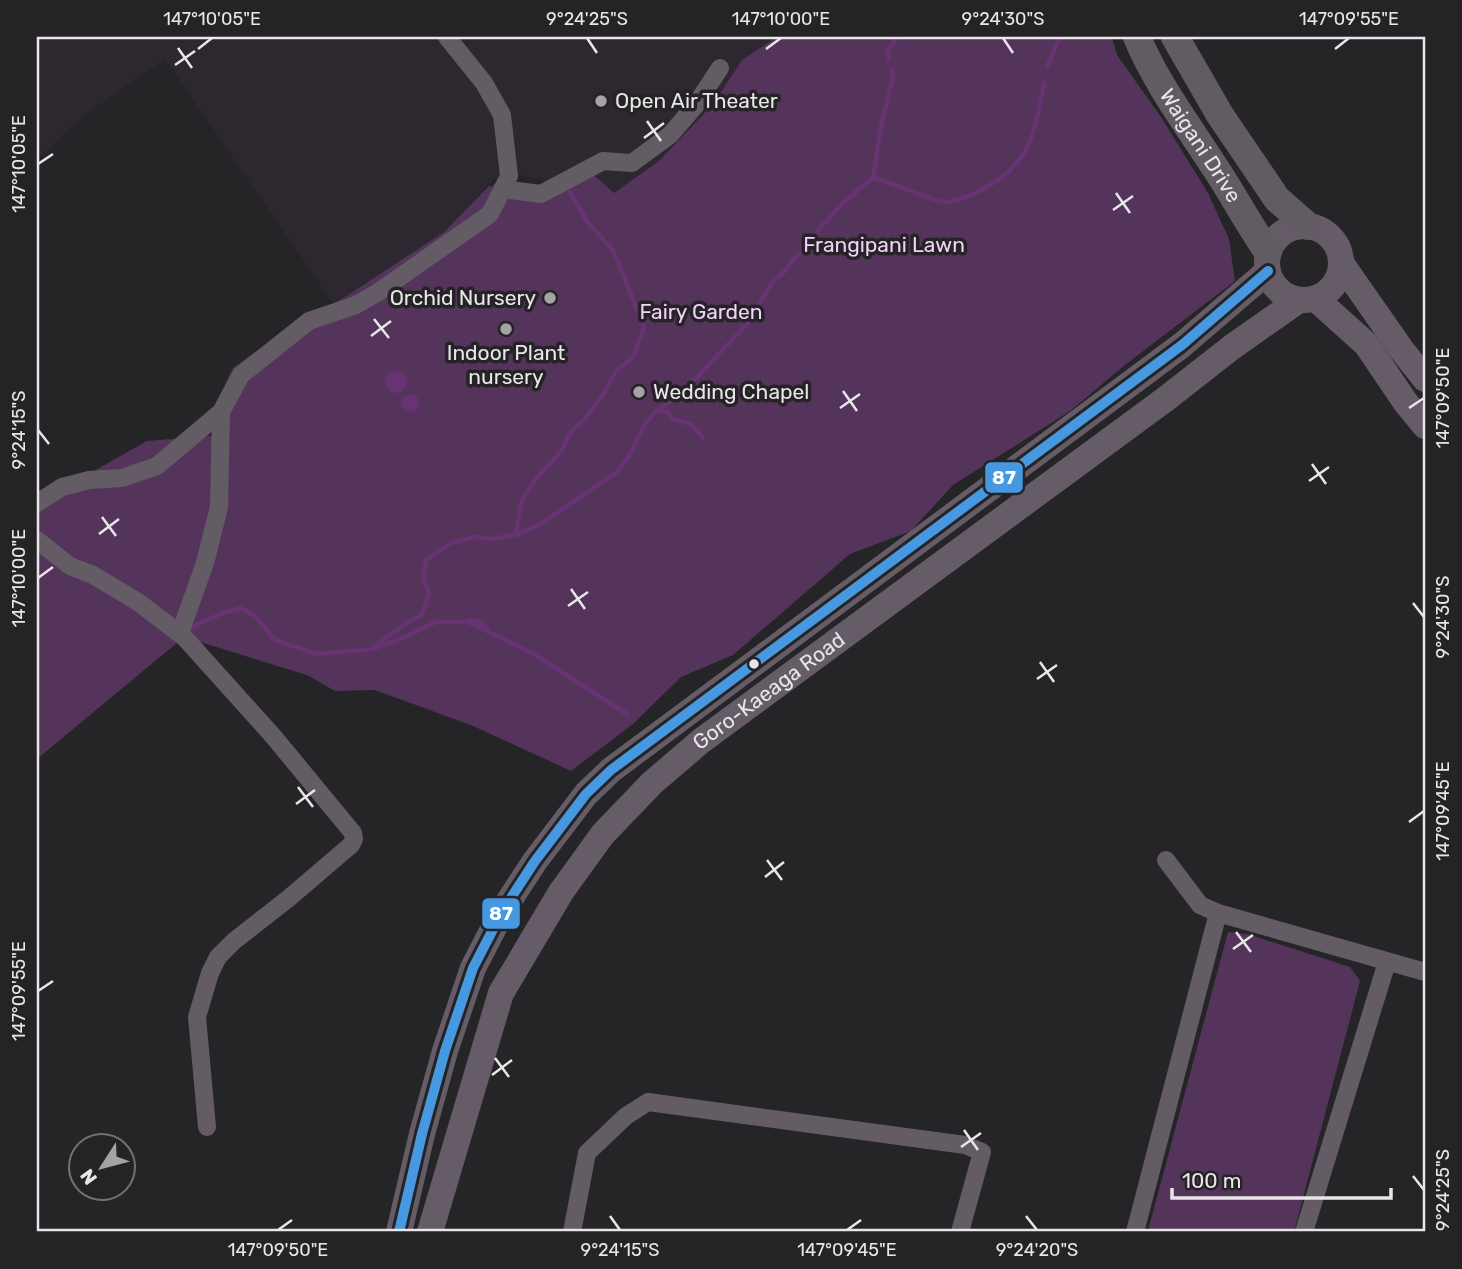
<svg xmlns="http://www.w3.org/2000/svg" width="1462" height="1269" font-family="Rubik,sans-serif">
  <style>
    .built { fill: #2d272f }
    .green { fill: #55345c }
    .water { fill: #673372 }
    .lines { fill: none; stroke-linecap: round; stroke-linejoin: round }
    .stream { stroke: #673372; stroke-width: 4.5 }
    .minor { stroke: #635c65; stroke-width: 18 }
    .primary { stroke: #655c67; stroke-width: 26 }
    .trunk { stroke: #635b64; stroke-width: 28 }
    .bus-1-casing { stroke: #262327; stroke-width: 16 }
    .bus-1 { stroke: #4699e1; stroke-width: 10 }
    .ticks { fill: none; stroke: #e8e6e9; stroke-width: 2.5 }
    .poi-dot { fill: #a4a2a5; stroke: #262327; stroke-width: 2.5 }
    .bus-dot { fill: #e8e6e9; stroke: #262327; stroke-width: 2.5 }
    .labels { text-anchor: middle; stroke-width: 7; stroke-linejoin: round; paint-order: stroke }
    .poi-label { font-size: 21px; fill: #e8e6e9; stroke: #262327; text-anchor: start }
    .street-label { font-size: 21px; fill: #e8e6e9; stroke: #262327 }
    .park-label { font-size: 21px; fill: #f2d2f9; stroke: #262327 }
    .line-badge { stroke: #262327; stroke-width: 2.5 }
    .badge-label { font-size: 19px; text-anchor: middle; font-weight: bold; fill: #fff }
    .neatline { fill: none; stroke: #e8e6e9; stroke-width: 2.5 }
    .ticks-label { font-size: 18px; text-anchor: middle; fill: #e8e6e9 }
  </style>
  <rect width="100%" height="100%" fill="#252426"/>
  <!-- built -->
  <path class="built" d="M 37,37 L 777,37 L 742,60 L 713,104 L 656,164 L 614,193 L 502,172 L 444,232 L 334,305 L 165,59 L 86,114 L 37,159 Z"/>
  <!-- green -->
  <path class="green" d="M 777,37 L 1112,37 L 1117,55 L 1161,117 L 1208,193 L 1229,239 L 1235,281 L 1125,365 L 1070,411 L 953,485 L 911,531 L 850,554 L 733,655 L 681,677 L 633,724 L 571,771 L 473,726 L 375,690 L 335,691 L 307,675 L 184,637 L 37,759 L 37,503 L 147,441 L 220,435 L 215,405 L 233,368 L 280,334 L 342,299 L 444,232 L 489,186 L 548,195 L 588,170 L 614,193 L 659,161 L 713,104 L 742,60 Z
    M 1228,932 L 1247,934 L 1350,967 L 1360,981 L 1294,1232 L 1153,1232 L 1149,1227 Z"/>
  <!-- water -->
  <path class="water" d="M385 382a11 11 0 1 1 22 0a11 11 0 1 1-22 0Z
    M401 403a9 9 0 1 1 18 0a9 9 0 1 1-18 0Z"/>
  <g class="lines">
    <!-- stream -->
    <path class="stream" d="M 889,58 L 888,49 L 895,42 L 895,37
      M 1047,67 L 1060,37
      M 873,178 C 891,181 933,202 945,202 C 956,202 972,195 981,190 C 1031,165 1034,134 1044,83
      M 659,409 L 681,394 L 748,323 L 773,281 L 785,271 L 793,259 L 810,245 L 820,228 L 845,201 L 873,178 L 881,126 L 893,76 L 892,70
      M 516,534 L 522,499 L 537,478 L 562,450 L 570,433 L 585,419 L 604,393 L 616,371 L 633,357 L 644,327 L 613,250 L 588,223 L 570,192
      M 470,620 L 479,621 L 487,628
      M 188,629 L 223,613 L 241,608 L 255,616 L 275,640 L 316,654 L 372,649 L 401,639 L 436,622 L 468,622 L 532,653 L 627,714
      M 375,646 L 405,624 L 422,615 L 429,592 L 423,579 L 426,560 L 451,543 L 474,537 L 491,539 L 516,535 L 539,525 L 617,472 L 628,458 L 646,422 L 658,410 L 668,412 L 672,419 L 691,424 L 703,438"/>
    <!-- minor -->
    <path class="minor" d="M 502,189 L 541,194 L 603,161 L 632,163 L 670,135 L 695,106 L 720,68
      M 37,503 L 62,487 L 89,480 L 122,478 L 157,466 L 221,412
      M 37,540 L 70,566 L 93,575 L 138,602 L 184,637 L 273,736 L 353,833 L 354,839 L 351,845 L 289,898 L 234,941 L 218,957 L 210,973 L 197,1017 L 207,1127
      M 180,633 L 205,563 L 219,507 L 221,412 L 241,375 L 309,321 L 356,305 L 377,293 L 490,214 L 509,176 L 502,115 L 484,83 L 447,37
      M 1166,860 L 1200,905 L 1218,913 L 1425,972
      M 572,1232 L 587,1153 L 626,1116 L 648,1102 L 965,1145 L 982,1152 L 960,1232
      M 1135,1232 L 1218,913
      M 1304,1232 L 1387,962"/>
    <!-- primary -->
    <g class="primary">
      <circle cx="1304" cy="263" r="37"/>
      <path d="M 1341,263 L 1401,349 L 1425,379"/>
      <path d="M 1316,299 L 1366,344 L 1406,403 L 1425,426"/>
      <path d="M 399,1232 L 422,1134 L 445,1051 L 473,968 L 503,910 L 535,861 L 586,794 L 611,770 L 1182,345 L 1268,271"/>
      <path id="s1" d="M 430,1232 L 501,993 L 561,892 L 603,834 L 652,783 L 701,741 L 1167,398 L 1232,347 L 1299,300"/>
    </g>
    <!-- trunk -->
    <g class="trunk">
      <path id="s2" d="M 1137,37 C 1156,83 1187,124 1214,166 C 1233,194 1248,224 1268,252"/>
      <path d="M 1175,37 L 1220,115 L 1277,199 L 1308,226"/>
    </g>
    <defs>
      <path id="bus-1" d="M 399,1232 L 422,1134 L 445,1051 L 473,968 L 503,910 L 535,861 L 586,794 L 611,770 L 1182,345 L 1268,271"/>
    </defs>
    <!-- bus-1 casing -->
    <use href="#bus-1" class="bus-1-casing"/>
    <!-- bus-1 -->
    <use href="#bus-1" class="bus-1"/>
  </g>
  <!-- ticks -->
  <path class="ticks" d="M 587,38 L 597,53M 1003,38 L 1013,53M 178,48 L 192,68M 198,49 L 212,38M 766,49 L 781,38M 1335,49 L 1349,38M 175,65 L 195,51M 647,121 L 661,141M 644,138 L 664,123M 38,164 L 53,154M 1116,193 L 1130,213M 1113,210 L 1133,196M 374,319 L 389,338M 371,336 L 391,321M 843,391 L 857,411M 840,408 L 860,394M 1409,408 L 1424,398M 38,430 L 49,444M 1312,464 L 1326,484M 1309,481 L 1329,467M 102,517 L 116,536M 99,534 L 119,519M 38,578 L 53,567M 571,589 L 585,609M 1413,603 L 1424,617M 568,606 L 588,592M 1040,662 L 1054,682M 1037,679 L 1057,665M 298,787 L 313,807M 296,804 L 315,790M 1409,822 L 1424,811M 767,860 L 782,880M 765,877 L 784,862M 1236,932 L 1251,952M 1233,949 L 1253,935M 38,991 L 53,981M 495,1058 L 509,1077M 492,1075 L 512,1060M 964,1130 L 978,1150M 961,1147 L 981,1133M 1413,1176 L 1424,1190M 610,1216 L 620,1230M 1026,1216 L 1037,1230M 278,1230 L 292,1220M 847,1230 L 861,1220"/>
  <!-- markers -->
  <g class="poi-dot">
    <circle cx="601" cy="101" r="7"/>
    <circle cx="550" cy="298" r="7"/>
    <circle cx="506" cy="329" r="7"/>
    <circle cx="639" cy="392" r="7"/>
  </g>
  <circle class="bus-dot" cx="754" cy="664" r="6"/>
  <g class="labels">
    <!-- poi labels -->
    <g class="poi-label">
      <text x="615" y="108">Open Air Theater</text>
      <text x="536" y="305" text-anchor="end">Orchid Nursery</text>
      <text x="506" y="360" text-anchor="middle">Indoor Plant<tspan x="506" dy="24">nursery</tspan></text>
      <text x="653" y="399">Wedding Chapel</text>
    </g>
    <!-- street labels -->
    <g class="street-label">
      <text dy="7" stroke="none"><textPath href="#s2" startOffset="126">Waigani Drive</textPath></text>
      <text dy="7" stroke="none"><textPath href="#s1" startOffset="658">Goro-Kaeaga Road</textPath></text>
    </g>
    <!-- park labels -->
    <g class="park-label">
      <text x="884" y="252">Frangipani Lawn</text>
      <text x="701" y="319">Fairy Garden</text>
    </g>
  </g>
  <g class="line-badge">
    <rect x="984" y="461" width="40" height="33" rx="7" fill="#4699e1"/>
    <rect x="481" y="897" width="40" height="33" rx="7" fill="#4699e1"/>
  </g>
  <g class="badge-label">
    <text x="1004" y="484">87</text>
    <text x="501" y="920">87</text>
  </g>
  <!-- border -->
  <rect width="1462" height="1269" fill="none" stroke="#262327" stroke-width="77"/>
  <!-- north arrow -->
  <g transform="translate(102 1167) rotate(234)"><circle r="33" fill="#262327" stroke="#747175" stroke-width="2"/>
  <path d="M0-5L12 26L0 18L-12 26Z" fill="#a4a2a5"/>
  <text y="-10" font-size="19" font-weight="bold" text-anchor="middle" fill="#e8e6e9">N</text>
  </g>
  <!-- scale -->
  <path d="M1172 1188v10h219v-10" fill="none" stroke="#e8e6e9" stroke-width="3.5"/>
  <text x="1182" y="1188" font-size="21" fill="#e8e6e9" stroke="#262327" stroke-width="5" paint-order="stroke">100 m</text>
  <rect x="38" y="38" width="1386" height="1192" class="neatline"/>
  <g class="ticks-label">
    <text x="212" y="25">147°10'05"E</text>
    <text x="587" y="25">9°24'25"S</text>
    <text x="781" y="25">147°10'00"E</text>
    <text x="1003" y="25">9°24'30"S</text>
    <text x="1349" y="25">147°09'55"E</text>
    <text transform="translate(19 164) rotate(-90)" y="6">147°10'05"E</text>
    <text transform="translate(1443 398) rotate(-90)" y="6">147°09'50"E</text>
    <text transform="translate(19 430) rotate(-90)" y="6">9°24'15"S</text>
    <text transform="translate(19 578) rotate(-90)" y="6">147°10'00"E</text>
    <text transform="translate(1443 617) rotate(-90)" y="6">9°24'30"S</text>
    <text transform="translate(1443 811) rotate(-90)" y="6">147°09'45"E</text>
    <text transform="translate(19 991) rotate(-90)" y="6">147°09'55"E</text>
    <text transform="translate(1443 1190) rotate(-90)" y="6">9°24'25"S</text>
    <text x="278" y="1256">147°09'50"E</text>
    <text x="620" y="1256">9°24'15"S</text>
    <text x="847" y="1256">147°09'45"E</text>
    <text x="1037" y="1256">9°24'20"S</text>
  </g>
</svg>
